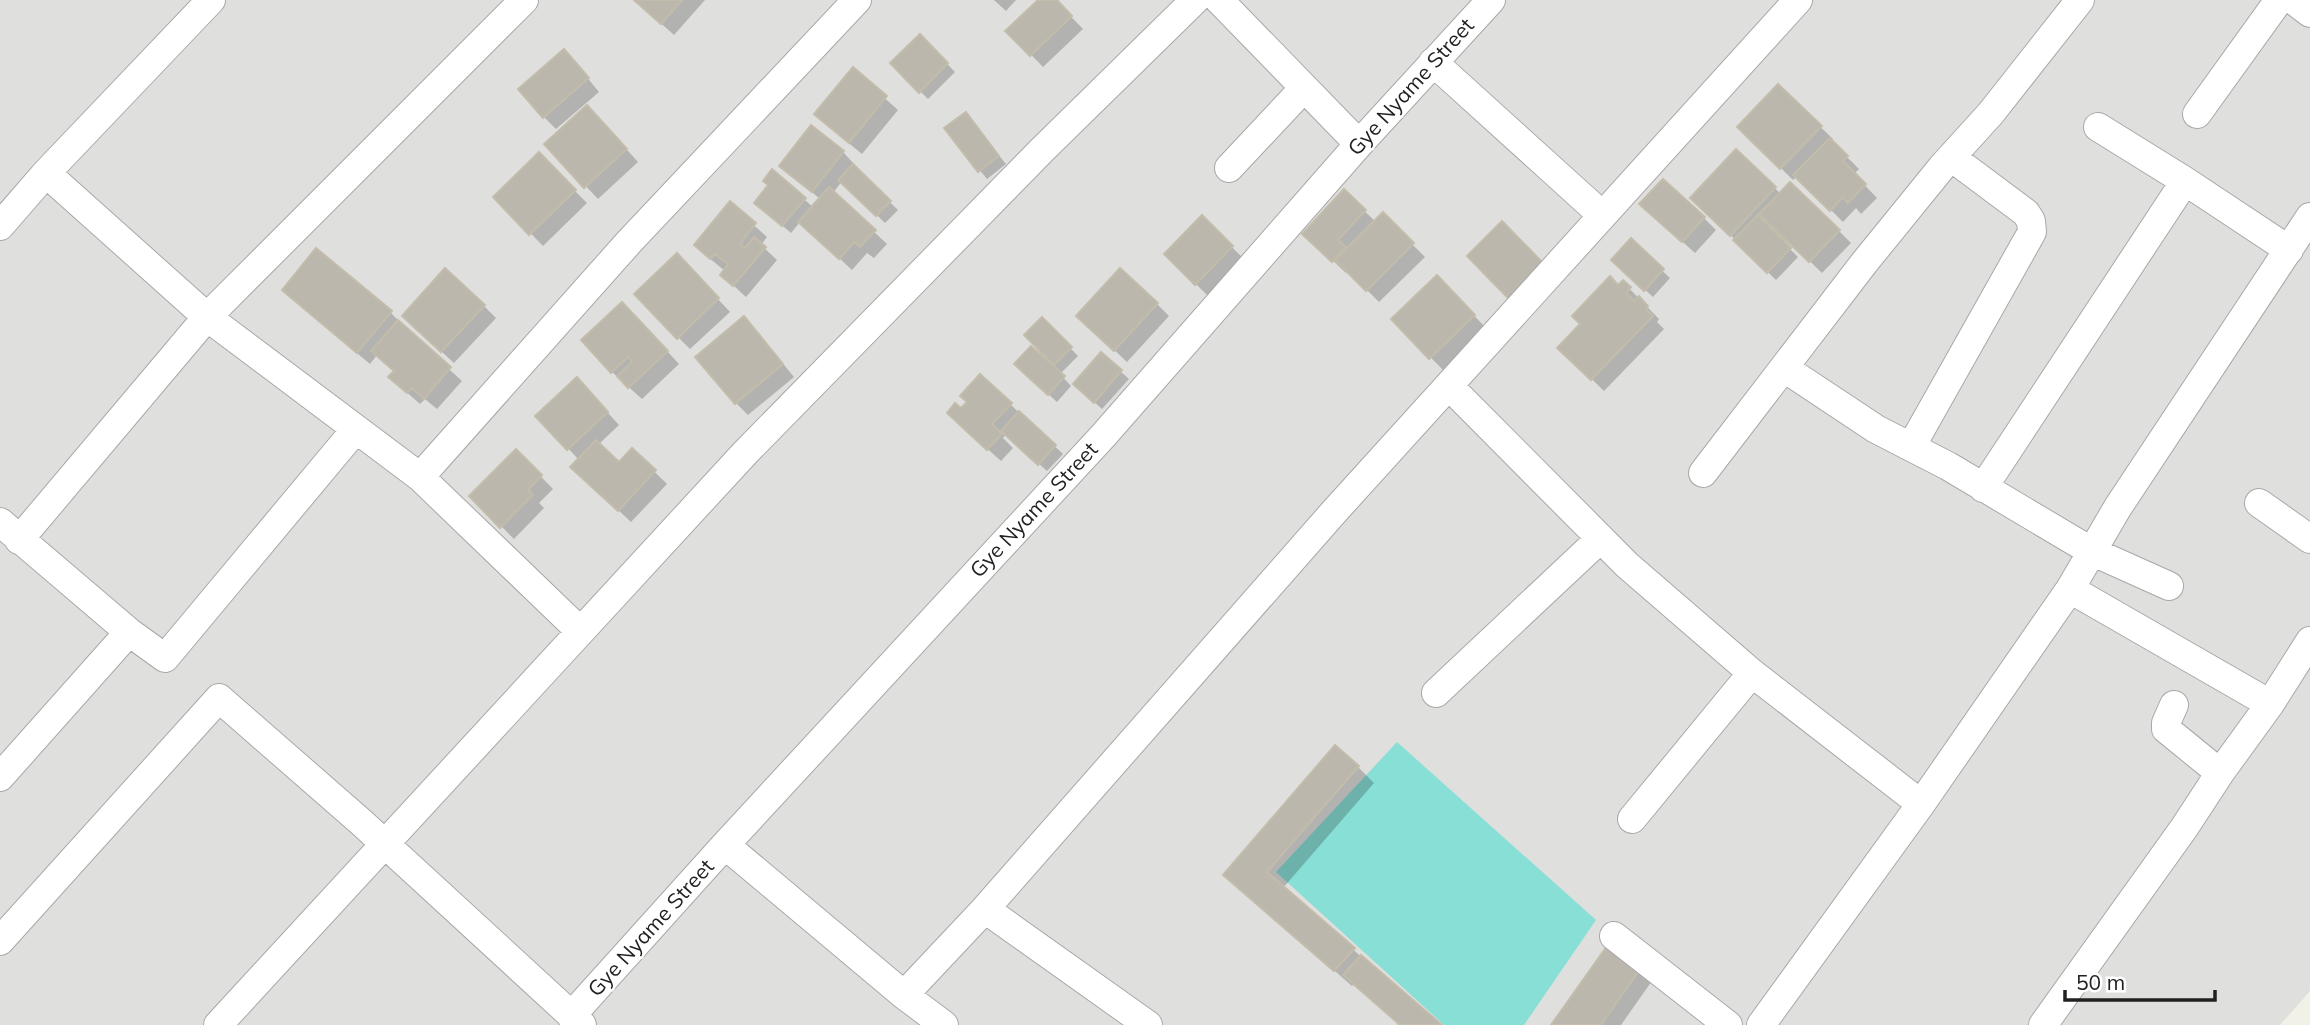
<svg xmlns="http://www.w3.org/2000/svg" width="2310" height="1025" font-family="Mulish,sans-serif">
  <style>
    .residential { fill: #dfdfde }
    .pitch { fill: #88dfd6 }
    .shadow { fill: #0003 }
    .building { fill: #bbb7ad; stroke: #c3bcab; stroke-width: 2 }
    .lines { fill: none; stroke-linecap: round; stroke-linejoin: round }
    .minor-casing { stroke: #a8a8a8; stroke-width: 30 }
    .minor { stroke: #fff; stroke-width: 28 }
    .labels { text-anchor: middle; stroke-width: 5; stroke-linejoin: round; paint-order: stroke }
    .street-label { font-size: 21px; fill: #212121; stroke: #fff }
  </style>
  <rect width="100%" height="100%" fill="#f1f1e8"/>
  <!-- residential -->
  <path class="residential" d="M 0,0 L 2310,0 L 2310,991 L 2280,1025 L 0,1025 Z"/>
  <!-- pitch -->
  <path class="pitch" d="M 1397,742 L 1596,920 L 1524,1025 L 1444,1025 L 1276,872 Z"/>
  <!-- shadow -->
  <path class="shadow" d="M 635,0 L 705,0 L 674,35 Z
    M 994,0 L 1016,0 L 1006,11 Z
    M 1040,0 L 1055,0 L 1083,29 L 1043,67 L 1008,31 Z
    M 920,36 L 955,72 L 928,99 L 892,63 Z
    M 576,64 L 599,92 L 556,129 L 544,117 Z
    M 853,70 L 898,110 L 862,154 L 828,126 Z
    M 1778,86 L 1833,139 L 1831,141 L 1859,169 L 1854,174 L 1877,198 L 1861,214 L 1856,208 L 1843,222 L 1797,176 L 1793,180 L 1739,127 Z
    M 965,114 L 1006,164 L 987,179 L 946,129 Z
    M 599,119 L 638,162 L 598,199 L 546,144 Z
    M 811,128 L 843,152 L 855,165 L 853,167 L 898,210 L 885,223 L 842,181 L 833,193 L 887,244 L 874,258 L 867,253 L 852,270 L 800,222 L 791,233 L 764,210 L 772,172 L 813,207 L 820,199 L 782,166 Z
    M 1736,152 L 1781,194 L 1839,231 L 1851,243 L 1822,273 L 1768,221 L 1766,225 L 1798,257 L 1776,280 L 1705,210 Z
    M 539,155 L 587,203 L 543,246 L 495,197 Z
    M 1344,192 L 1376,222 L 1383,215 L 1425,257 L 1379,302 L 1348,271 L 1346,273 L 1317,246 Z
    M 730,204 L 767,237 L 761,245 L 777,260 L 746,297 L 722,275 L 725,271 L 708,257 Z
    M 1654,216 L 1704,218 L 1716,230 L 1695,253 Z
    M 1202,218 L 1244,259 L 1208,296 L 1166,254 Z
    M 1631,241 L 1670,278 L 1653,297 L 1621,268 Z
    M 317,251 L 391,313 L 403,325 L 402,326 L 462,381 L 437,409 L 425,399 L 420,404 L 403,389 L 395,372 L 377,355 L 370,364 L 296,302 Z
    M 689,268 L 730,312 L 690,349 L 678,337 Z
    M 1437,277 L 1486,328 L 1443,370 L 1393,319 Z
    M 1623,282 L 1659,319 L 1657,322 L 1664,329 L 1604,391 L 1560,348 Z
    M 1157,304 L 1169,316 L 1127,362 L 1091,328 Z
    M 484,306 L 496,318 L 454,363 L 416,328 Z
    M 635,316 L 679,364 L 642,399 L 612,372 Z
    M 1042,319 L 1078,356 L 1060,374 L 1071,386 L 1057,402 L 1024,372 L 1054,363 Z
    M 756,331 L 794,377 L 748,415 L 736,403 Z
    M 1101,354 L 1129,379 L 1102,409 L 1083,392 Z
    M 589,392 L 619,425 L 598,445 L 619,464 L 632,450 L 667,484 L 631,522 L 585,479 L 579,460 L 538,416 Z
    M 1010,404 L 1063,454 L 1047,471 L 1006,434 L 1003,438 L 1013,448 L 1001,461 L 961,425 L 961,411 Z
    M 516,451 L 553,489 L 539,503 L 544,508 L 514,539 L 471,496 Z
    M 1358,767 L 1374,783 L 1283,888 L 1439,1025 L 1401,1025 L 1354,984 L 1352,986 L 1225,875 Z
    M 1611,944 L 1654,978 L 1621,1025 L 1554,1025 Z"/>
  <!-- building -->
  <path class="building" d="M 634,0 L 682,0 L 661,24 Z
    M 1038,0 L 1057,0 L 1072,16 L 1030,56 L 1005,31 Z
    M 920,34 L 948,63 L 919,93 L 890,63 Z
    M 564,49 L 589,78 L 543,118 L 518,89 Z
    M 853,67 L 887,96 L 849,143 L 814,114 Z
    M 1778,84 L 1822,126 L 1780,169 L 1737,127 Z
    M 587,105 L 627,149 L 584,188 L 544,144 Z
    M 966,112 L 999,156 L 978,172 L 944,128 Z
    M 811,125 L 844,151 L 812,192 L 779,166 Z
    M 1830,138 L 1848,156 L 1843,161 L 1866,184 L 1848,203 L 1843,197 L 1830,211 L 1793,175 Z
    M 1736,149 L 1776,187 L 1730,236 L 1690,198 Z
    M 539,152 L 576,190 L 529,235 L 493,197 Z
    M 853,164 L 891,201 L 876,216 L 838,180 Z
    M 772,169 L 806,198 L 782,226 L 754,203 L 768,185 L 763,181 Z
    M 1663,179 L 1705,217 L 1682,242 L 1639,204 Z
    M 1790,182 L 1840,230 L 1809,262 L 1759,214 Z
    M 829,187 L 876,230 L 860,247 L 854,242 L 839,259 L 798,222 Z
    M 1344,189 L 1366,210 L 1338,240 L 1346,247 L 1332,262 L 1302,234 Z
    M 730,201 L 756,223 L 740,244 L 745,248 L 754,237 L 766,247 L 733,286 L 720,275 L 728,264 L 715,254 L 710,259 L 694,245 Z
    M 1383,212 L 1414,243 L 1366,291 L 1335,260 Z
    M 1202,215 L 1233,246 L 1195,285 L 1164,254 Z
    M 1758,215 L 1791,248 L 1767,273 L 1733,240 Z
    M 1502,221 L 1545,265 L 1509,299 L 1467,256 Z
    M 1631,238 L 1664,269 L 1644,291 L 1611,260 Z
    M 316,248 L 392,311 L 357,353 L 282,290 Z
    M 677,253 L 719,298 L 677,339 L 634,294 Z
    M 445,268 L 485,305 L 441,352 L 402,316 Z
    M 1120,268 L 1158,303 L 1114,351 L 1076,316 Z
    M 1437,275 L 1475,315 L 1429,359 L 1391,319 Z
    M 1610,276 L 1618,285 L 1623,280 L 1631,287 L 1626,293 L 1634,301 L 1639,296 L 1648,306 L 1646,309 L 1653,316 L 1591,380 L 1557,348 L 1580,324 L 1572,316 Z
    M 622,302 L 668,351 L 628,388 L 617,376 L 632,362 L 628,357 L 611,373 L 581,340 Z
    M 744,316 L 783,364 L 735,404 L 695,357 Z
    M 1042,317 L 1072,347 L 1054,365 L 1024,335 Z
    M 398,320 L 451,367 L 424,399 L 412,388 L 407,393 L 388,377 L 394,371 L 371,351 Z
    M 1031,346 L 1065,376 L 1048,395 L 1014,364 Z
    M 1101,352 L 1122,370 L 1094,403 L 1073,384 Z
    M 980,374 L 1012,403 L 992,424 L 1002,434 L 987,450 L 947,413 L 955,403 L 961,408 L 967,402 L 960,396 Z
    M 577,377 L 608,412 L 567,450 L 535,416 Z
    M 1019,411 L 1056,445 L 1038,465 L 1001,431 Z
    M 596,440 L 619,462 L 632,448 L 656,470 L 618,511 L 570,467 Z
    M 516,449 L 542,475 L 528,490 L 533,495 L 500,528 L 469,496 Z
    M 1335,745 L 1359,766 L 1267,872 L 1355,948 L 1334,971 L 1223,875 Z
    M 1610,942 L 1643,965 L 1601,1025 L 1551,1025 Z
    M 1361,955 L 1442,1025 L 1400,1025 L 1343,975 Z"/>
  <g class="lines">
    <defs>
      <path id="minor" d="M 1219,0 L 1359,144
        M 2293,0 L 2310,13
        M 1433,62 L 1602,215
        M 2197,114 L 2279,0
        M 2098,127 L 2185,181 L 2289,250
        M 1229,168 L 1304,88
        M 46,173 L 207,317 L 420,477 L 629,242 L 857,0
        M 0,226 L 46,173 L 211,0
        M 1784,368 L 1876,429 L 1948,466 L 2091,551 L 2169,586
        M 1449,386 L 1627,565 L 1752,673 L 1921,804
        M 1911,447 L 2032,232 L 2031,221 L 2026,213 L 1951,157
        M 1703,473 L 1864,263 L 1942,167 L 1991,113 L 2080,0
        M 420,477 L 579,630
        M 1983,488 L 2185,181
        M 2259,503 L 2310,539
        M 0,522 L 129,632 L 165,658 L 356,429
        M 19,540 L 207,317 L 524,0
        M 2070,589 L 2270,704
        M 1436,693 L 1600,539
        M 2174,705 L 2166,723 L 2166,729 L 2220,773
        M 0,777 L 129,632
        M 1632,819 L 1752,673
        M 725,845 L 904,995 L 944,1025
        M 985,909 L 1148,1025
        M 1614,936 L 1728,1025
        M 0,941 L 219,698 L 361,822 L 582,1025
        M 904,995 L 985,909 L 1333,513 L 1798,0
        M 571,1016 L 725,845 L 1103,436 L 1359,144 L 1491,0
        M 218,1025 L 745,453 L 1042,150 L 1195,0
        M 1761,1025 L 1921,804 L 2070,589 L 2118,507 L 2310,217
        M 2043,1025 L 2184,828 L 2220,773 L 2270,704 L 2310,641"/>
    </defs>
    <!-- minor casing -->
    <use href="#minor" class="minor-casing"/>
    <!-- minor -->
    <use href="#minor" class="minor"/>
  </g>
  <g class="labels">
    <!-- street labels -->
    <g class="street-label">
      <text transform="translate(1411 87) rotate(-48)" y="7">Gye Nyame Street</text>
      <text transform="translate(1034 510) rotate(-47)" y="7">Gye Nyame Street</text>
      <text transform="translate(651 928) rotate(-48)" y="7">Gye Nyame Street</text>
    </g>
  </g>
  <!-- scale -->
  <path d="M2065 990v10h150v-10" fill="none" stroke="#212121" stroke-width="3.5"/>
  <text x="2076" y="990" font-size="21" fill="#212121" stroke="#ffffff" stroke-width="5" paint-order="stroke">50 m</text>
</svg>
